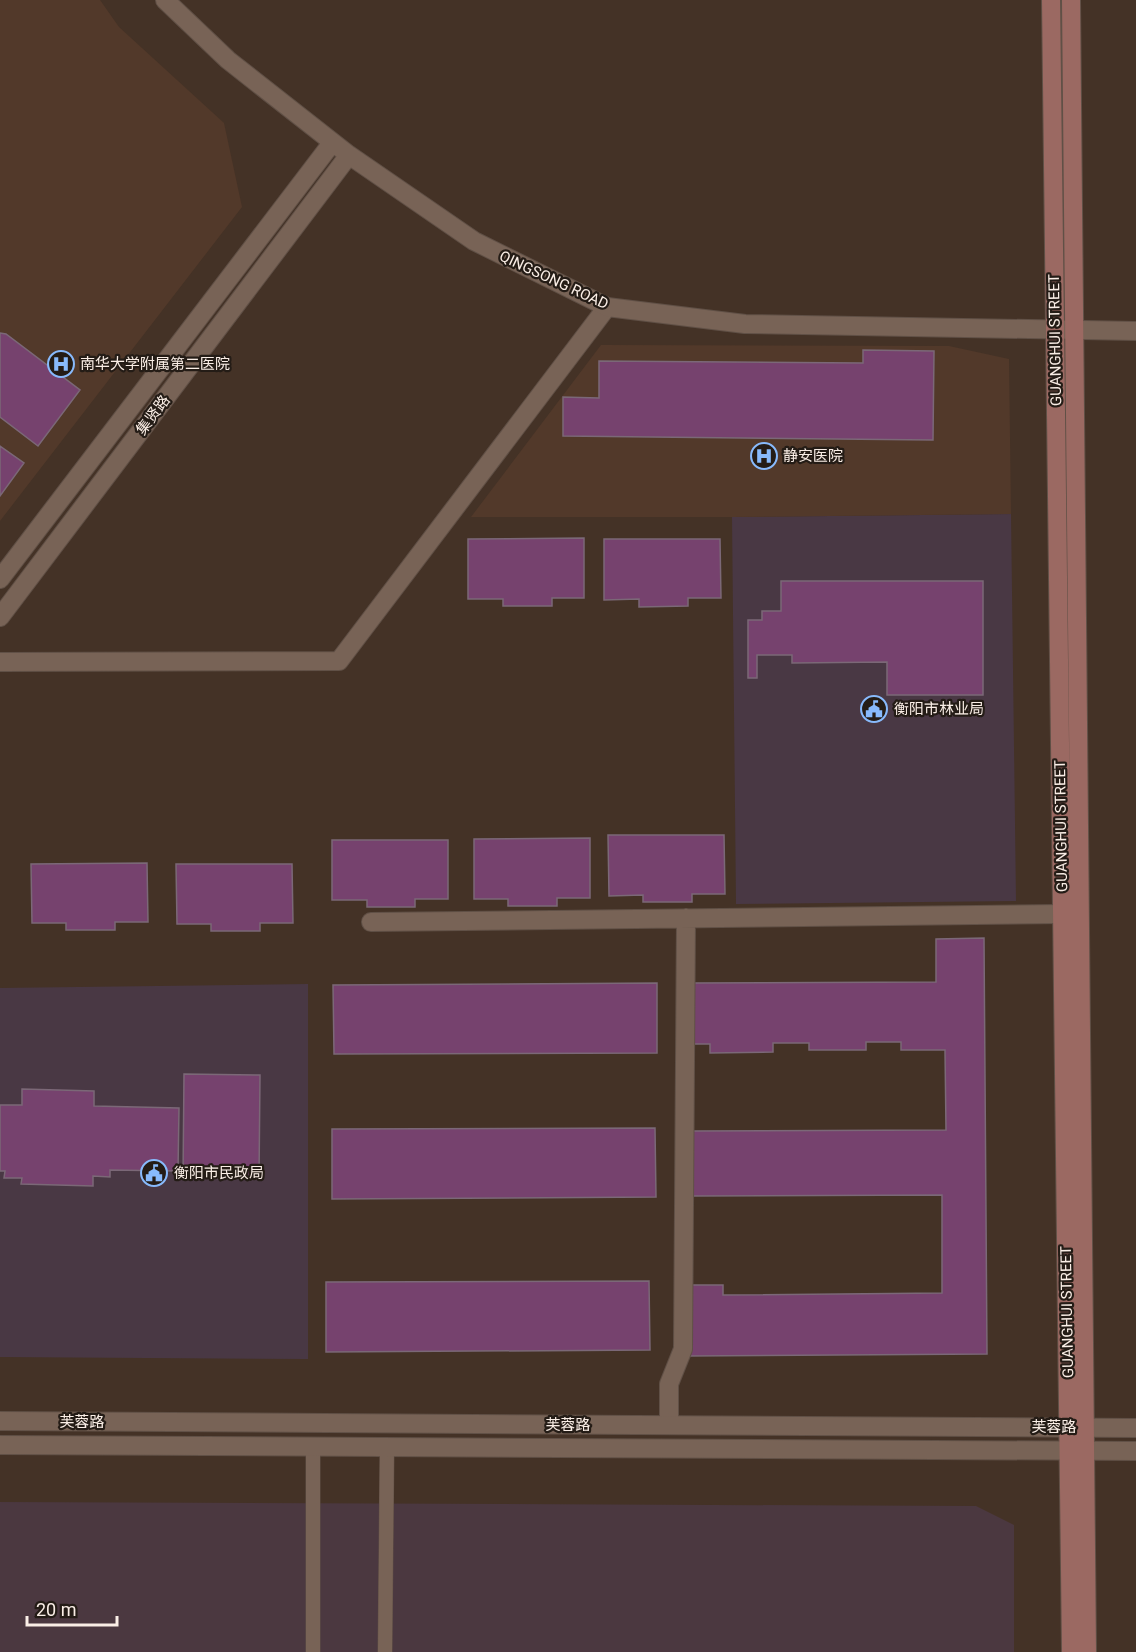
<svg xmlns="http://www.w3.org/2000/svg" width="1136" height="1652" font-family="Roboto,'Noto Sans SC',sans-serif">
  <style>
    .commercial { fill: #493844 }
    .industrial { fill: #4b3840 }
    .built { fill: #52392a }
    .building { fill: #76426e; stroke: #7b6877; stroke-width: 1.5 }
    .lines { fill: none; stroke-linecap: round; stroke-linejoin: round }
    .service-casing { stroke: #605046; stroke-width: 15 }
    .minor-casing { stroke: #605046; stroke-width: 20 }
    .tertiary-casing { stroke: #605046; stroke-width: 20 }
    .secondary-casing { stroke: #605046; stroke-width: 20 }
    .service { stroke: #786356; stroke-width: 14 }
    .minor { stroke: #786356; stroke-width: 18 }
    .tertiary { stroke: #786356; stroke-width: 18 }
    .secondary { stroke: #9b6962; stroke-width: 18 }
    .labels { text-anchor: middle; stroke-width: 4.5; stroke-linejoin: round; paint-order: stroke }
    .street-label { font-size: 15px; fill: #faeee6; stroke: #241c16 }
    .poi-label { font-size: 15px; fill: #faeee6; stroke: #241c16; text-anchor: start }
  </style>
  <rect width="100%" height="100%" fill="#443226"/>
  <!-- commercial -->
  <path class="commercial" d="M 1011,514 L 1016,901 L 736,904 L 732,517 Z
    M 308,984 L 308,1359 L 0,1357 L 0,988 Z"/>
  <!-- industrial -->
  <path class="industrial" d="M 0,1502 L 976,1506 L 1014,1525 L 1014,1652 L 0,1652 Z"/>
  <!-- built -->
  <path class="built" d="M 0,0 L 100,0 L 119,27 L 224,123 L 242,207 L 0,521 Z
    M 601,345 L 949,346 L 1009,359 L 1011,514 L 732,517 L 471,517 Z"/>
  <!-- building -->
  <path class="building" d="M 0,333 L 6,334 L 80,390 L 38,446 L 0,417 Z
    M 863,350 L 934,351 L 933,440 L 563,436 L 563,397 L 599,398 L 599,361 L 863,363 Z
    M 0,446 L 24,463 L 0,496 Z
    M 584,538 L 584,598 L 552,598 L 552,606 L 503,606 L 503,599 L 468,599 L 468,539 Z
    M 604,539 L 720,539 L 721,598 L 688,598 L 688,606 L 639,607 L 639,599 L 604,600 Z
    M 781,581 L 983,581 L 983,695 L 887,695 L 887,662 L 792,663 L 792,655 L 757,655 L 757,678 L 748,678 L 748,620 L 762,620 L 762,611 L 781,611 Z
    M 608,835 L 724,835 L 725,894 L 692,894 L 692,902 L 643,902 L 643,895 L 609,896 Z
    M 590,838 L 590,898 L 557,898 L 557,906 L 508,906 L 508,899 L 474,899 L 474,839 Z
    M 332,840 L 448,840 L 448,899 L 415,899 L 415,907 L 367,907 L 367,900 L 332,900 Z
    M 147,863 L 148,922 L 115,922 L 115,930 L 66,930 L 66,923 L 32,923 L 31,864 Z
    M 176,864 L 292,864 L 293,923 L 260,923 L 260,931 L 211,931 L 211,924 L 177,924 Z
    M 984,938 L 987,1354 L 687,1356 L 687,1285 L 723,1285 L 723,1295 L 942,1293 L 942,1195 L 693,1196 L 693,1131 L 946,1130 L 945,1050 L 901,1050 L 901,1042 L 866,1042 L 866,1050 L 809,1050 L 809,1043 L 773,1043 L 773,1052 L 710,1053 L 710,1044 L 692,1044 L 692,983 L 936,982 L 936,939 Z
    M 657,983 L 657,1053 L 334,1054 L 333,985 Z
    M 184,1074 L 260,1075 L 259,1179 L 183,1178 Z
    M 22,1089 L 94,1091 L 94,1106 L 179,1108 L 178,1171 L 110,1170 L 110,1177 L 93,1176 L 93,1186 L 21,1184 L 22,1178 L 4,1178 L 5,1171 L 0,1171 L 0,1105 L 22,1105 Z
    M 655,1128 L 656,1197 L 332,1199 L 332,1129 Z
    M 649,1281 L 650,1350 L 326,1352 L 326,1282 Z"/>
  <g class="lines">
    <defs>
      <path id="service" d="M 313,1652 L 313,1447
        M 385,1652 L 387,1447"/>
      <path id="minor" d="M 0,662 L 339,661 L 607,307
        M 371,922 L 1062,914
        M 669,1425 L 669,1384 L 683,1349 L 686,918"/>
      <path id="tertiary" d="M 165,0 L 228,60 L 349,155 L 474,241 L 607,307 L 745,324 L 1136,331
        M 0,579 L 332,143
        M 0,617 L 349,155
        M 0,1421 L 1136,1428
        M 0,1445 L 1136,1451"/>
      <path id="secondary" d="M 1051,0 L 1071,1652
        M 1071,0 L 1087,1652"/>
    </defs>
    <!-- service casing -->
    <use href="#service" class="service-casing"/>
    <!-- minor casing -->
    <use href="#minor" class="minor-casing"/>
    <!-- tertiary casing -->
    <use href="#tertiary" class="tertiary-casing"/>
    <!-- secondary casing -->
    <use href="#secondary" class="secondary-casing"/>
    <!-- service -->
    <use href="#service" class="service"/>
    <!-- minor -->
    <use href="#minor" class="minor"/>
    <!-- tertiary -->
    <use href="#tertiary" class="tertiary"/>
    <!-- secondary -->
    <use href="#secondary" class="secondary"/>
  </g>
  <!-- icons -->
  <defs>
    <symbol id="hospital-ring" viewBox="-11 -11 22 22"><circle r="9.5" fill="#241c16" stroke="#88bafc" stroke-width="1.5"/><path d="M-5-5h3v3.5h4V-5h3V5h-3V1.5h-4V5h-3Z" fill="#88bafc"/></symbol>
    <symbol id="civic-ring" viewBox="-11 -11 22 22"><circle r="9.5" fill="#241c16" stroke="#88bafc" stroke-width="1.5"/><path d="M-.6-6.5H3V-4.5H.6V-3L4-1V1h2V6H-6V1h2V-1L-.6-3ZM-1.2 2.5V6h2.4V2.5Z" fill="#88bafc"/></symbol>
  </defs>
  <g fill-rule="evenodd">
    <use href="#hospital-ring" x="46" y="349" width="30" height="30"/>
    <use href="#hospital-ring" x="749" y="441" width="30" height="30"/>
    <use href="#civic-ring" x="859" y="694" width="30" height="30"/>
    <use href="#civic-ring" x="139" y="1158" width="30" height="30"/>
  </g>
  <g class="labels">
    <!-- street labels -->
    <g class="street-label">
      <text transform="translate(554 280) rotate(25)" y="5">QINGSONG ROAD</text>
      <text transform="translate(1055 340) rotate(-91)" y="5">GUANGHUI STREET</text>
      <text transform="translate(153 415) rotate(-53)" y="5">集贤路</text>
      <text transform="translate(1061 826) rotate(-91)" y="5">GUANGHUI STREET</text>
      <text transform="translate(1067 1312) rotate(-91)" y="5">GUANGHUI STREET</text>
      <text x="82" y="1427">芙蓉路</text>
      <text x="568" y="1430">芙蓉路</text>
      <text x="1054" y="1432">芙蓉路</text>
    </g>
    <!-- poi labels -->
    <g class="poi-label">
      <text x="80" y="369">南华大学附属第二医院</text>
      <text x="783" y="461">静安医院</text>
      <text x="894" y="714">衡阳市林业局</text>
      <text x="174" y="1178">衡阳市民政局</text>
    </g>
  </g>
  <!-- scale -->
  <path d="M27 1616v9h90v-9" fill="none" stroke="#faeee6" stroke-width="3"/>
  <text x="36" y="1616" font-size="18" fill="#faeee6" stroke="#241c16" stroke-width="4.5" paint-order="stroke">20 m</text>
</svg>
